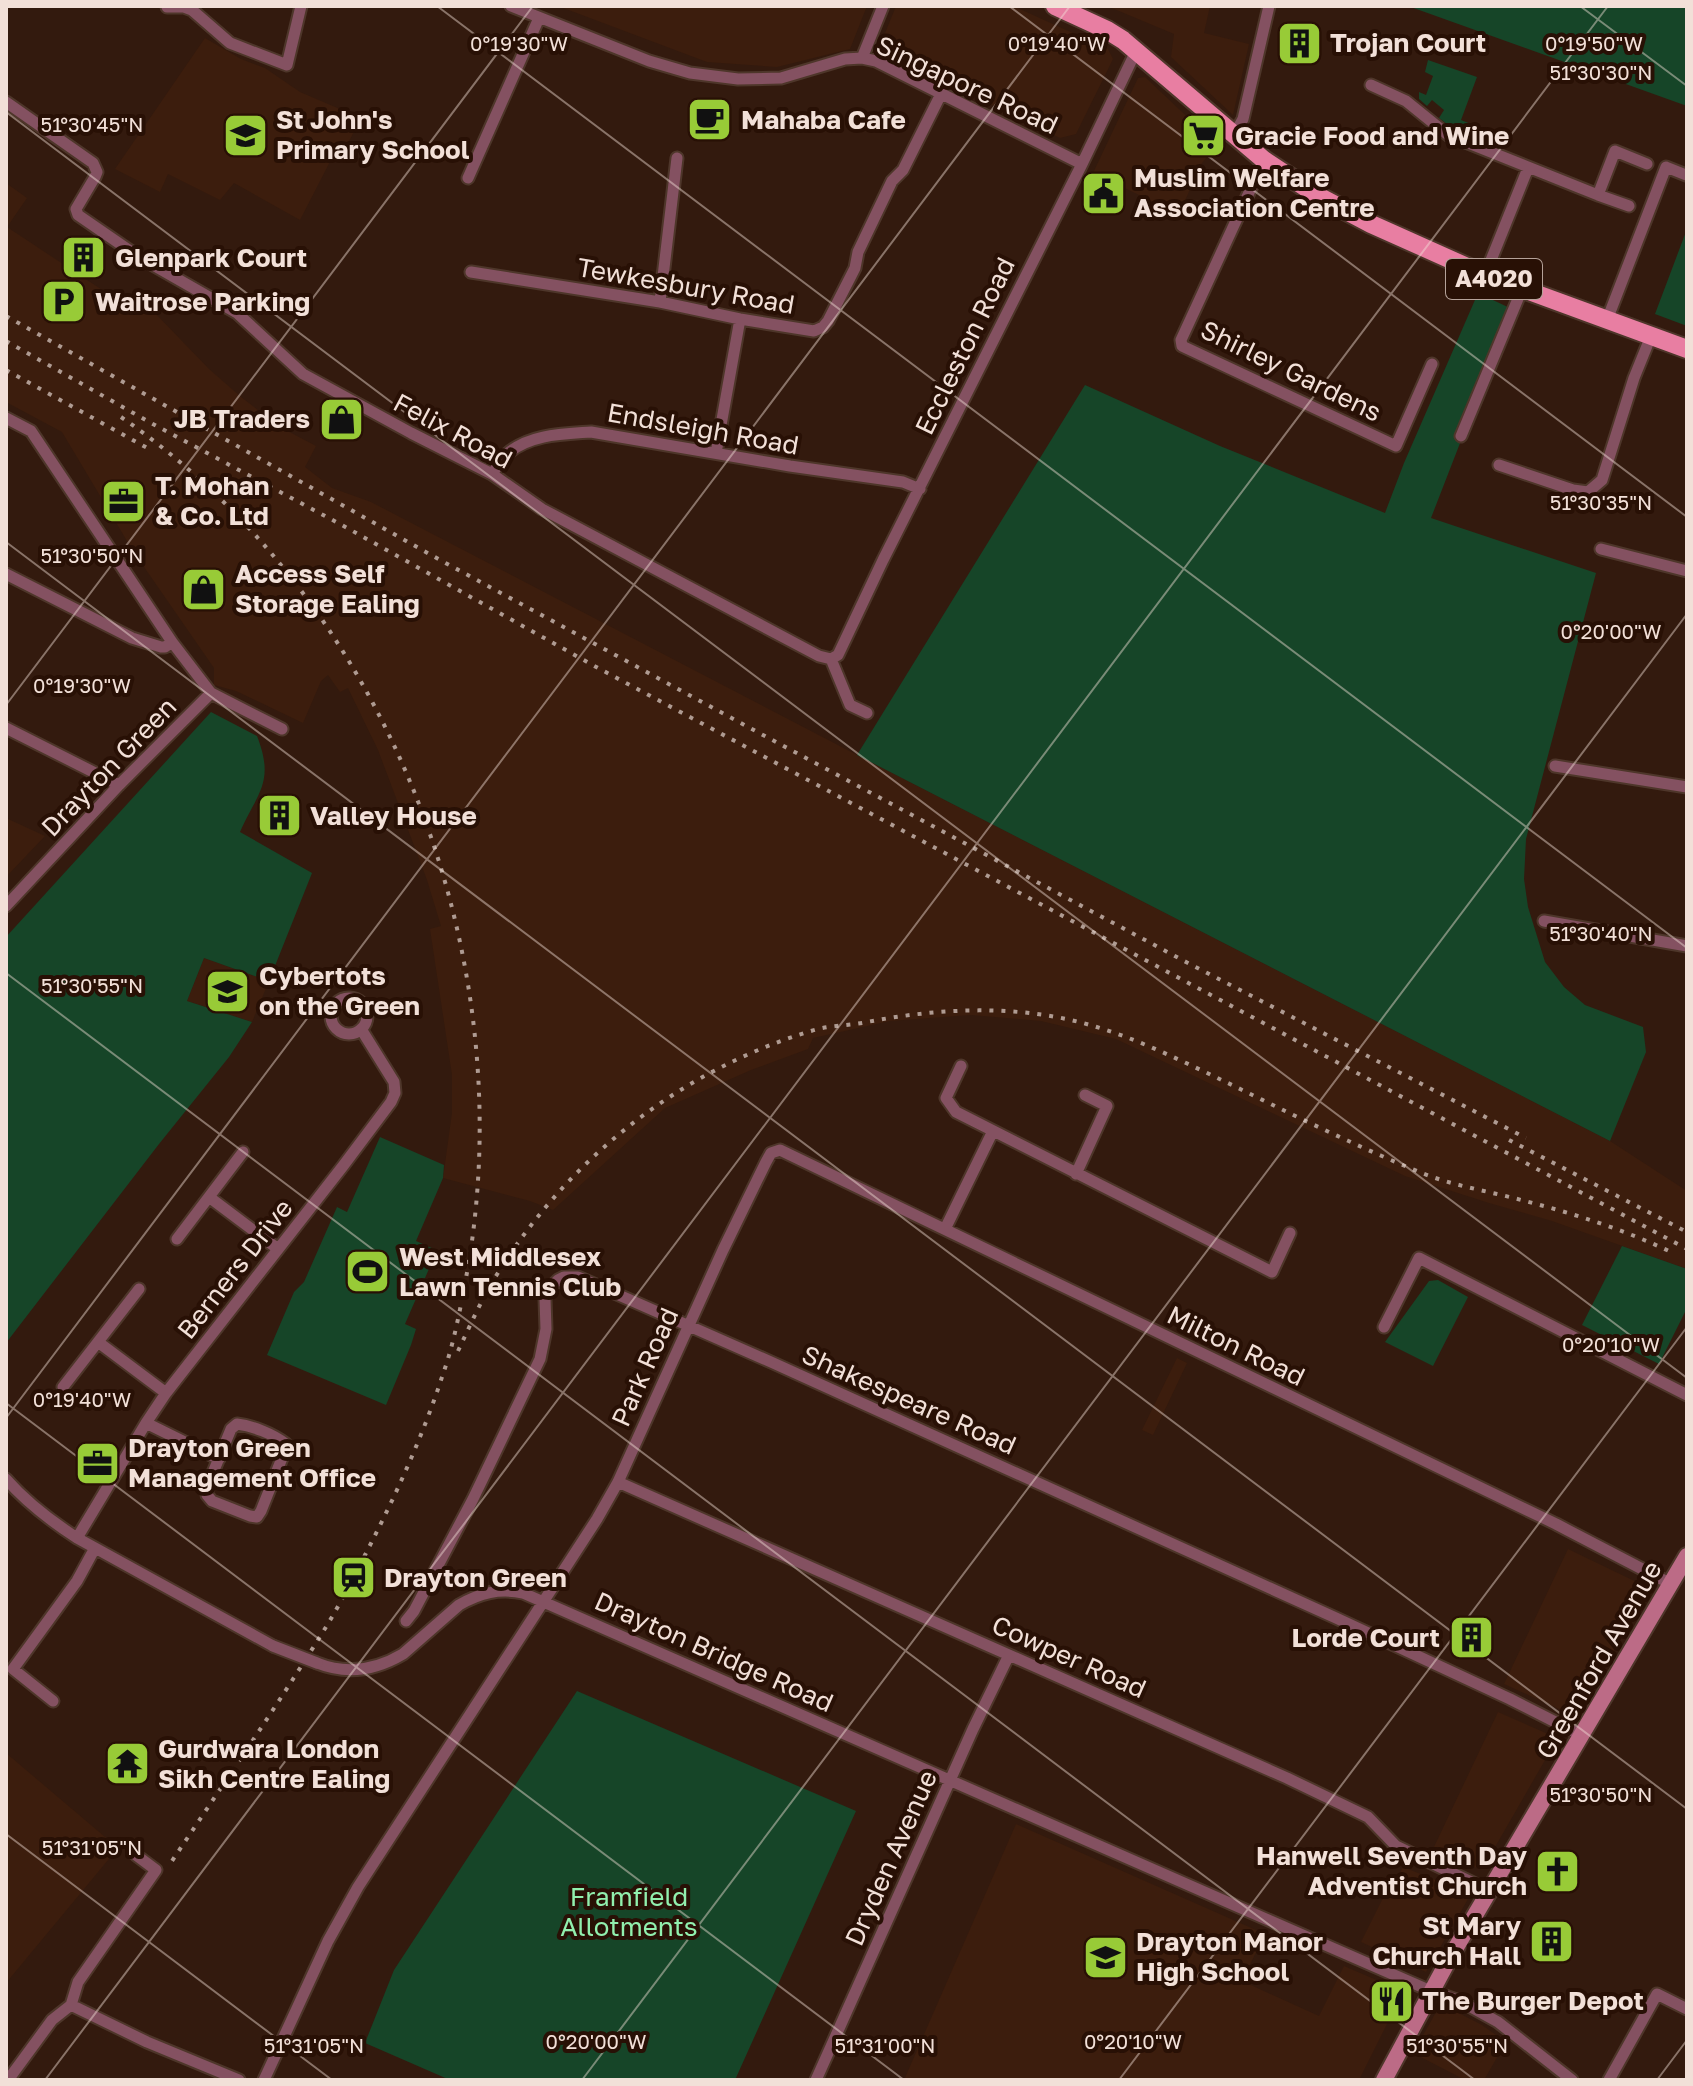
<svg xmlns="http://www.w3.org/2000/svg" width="1693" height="2086" font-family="'Golos Text',sans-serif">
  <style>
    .built { fill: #3c1d0d }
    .green { fill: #164528 }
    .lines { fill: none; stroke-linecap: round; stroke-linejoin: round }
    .street-casing { stroke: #4e362a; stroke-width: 15 }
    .secondary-casing { stroke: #4e362a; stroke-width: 20 }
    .primary-casing { stroke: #4e362a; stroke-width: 22 }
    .street { stroke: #845161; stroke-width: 11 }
    .secondary { stroke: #bc6b86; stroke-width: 16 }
    .primary { stroke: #e87ea2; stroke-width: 18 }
    .rail { stroke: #af9b92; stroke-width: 4; stroke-dasharray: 4 8; stroke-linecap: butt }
    .street-bridge-casing { stroke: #4e362a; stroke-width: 15; stroke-linecap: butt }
    .street-bridge { stroke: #845161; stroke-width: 11 }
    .ticks { fill: none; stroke: #f2e0d8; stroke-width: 2; stroke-opacity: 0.45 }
    .labels { text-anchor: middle; stroke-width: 8; stroke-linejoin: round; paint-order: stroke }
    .shield { fill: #281005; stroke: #b5a299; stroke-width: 2 }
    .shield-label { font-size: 24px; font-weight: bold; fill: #f2e0d8 }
    .poi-label { font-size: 26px; font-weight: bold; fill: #f2e0d8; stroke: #281005; text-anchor: start }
    .street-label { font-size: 26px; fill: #f2e0d8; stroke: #281005 }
    .park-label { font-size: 26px; fill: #91f0ae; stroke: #281005 }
    .ticks-label { font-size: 20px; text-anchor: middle; fill: #f2e0d8; stroke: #281005; stroke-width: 8; stroke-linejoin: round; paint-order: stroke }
  </style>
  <rect width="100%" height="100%" fill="#331a0e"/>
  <!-- built -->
  <path class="built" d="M 558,6 L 867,6 L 850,49 L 777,67 L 707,62 Z
    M 896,6 L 1013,6 L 1108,49 L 1113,59 L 1076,134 L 1060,138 L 892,56 L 879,48 Z
    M 1107,6 L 1210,6 L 1204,33 L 1249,44 L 1233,115 L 1171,57 L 1174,34 Z
    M 205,38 L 241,59 L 265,68 L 300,92 L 361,118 L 343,153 L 336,150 L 300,220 L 234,183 L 220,200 L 168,174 L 160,192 L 115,169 Z
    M 1145,77 L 1217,145 L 1202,163 L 1179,214 L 1093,173 L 1138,78 Z
    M 6,183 L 27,198 L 7,227 L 137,313 L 143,306 L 153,311 L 209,369 L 241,397 L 280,427 L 316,446 L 305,467 L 332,488 L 371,502 L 857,755 L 1610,1141 L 1687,1191 L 1687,1269 L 1552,1221 L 1489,1203 L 1405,1176 L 1116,1039 L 1041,1021 L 971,1015 L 890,1021 L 813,1038 L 808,1049 L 751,1070 L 665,1108 L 553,1210 L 530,1201 L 443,1178 L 452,1113 L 452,1075 L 430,929 L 441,926 L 427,880 L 378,750 L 348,688 L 340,692 L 328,675 L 321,681 L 303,723 L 236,691 L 214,685 L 214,668 L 133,551 L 62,432 L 6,402 Z
    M 6,818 L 45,836 L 6,877 Z
    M 204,958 L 269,981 L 252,1022 L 187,1001 Z
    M 1177,1358 L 1187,1363 L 1153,1435 L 1142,1430 Z
    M 1568,1549 L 1649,1588 L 1577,1717 L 1504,1684 Z
    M 1498,1712 L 1555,1737 L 1556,1741 L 1483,1868 L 1479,1869 L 1433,1849 Z
    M 6,1753 L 118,1848 L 6,1983 Z
    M 1016,1824 L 1265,1934 L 1242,1981 L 1319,2016 L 1344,1966 L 1402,1991 L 1402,1994 L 1359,2080 L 904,2080 Z
    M 1403,1867 L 1468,1893 L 1468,1899 L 1426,1972 L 1361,1942 L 1384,1896 L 1388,1896 Z
    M 1449,2008 L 1482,2025 L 1506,2042 L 1484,2080 L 1465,2080 L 1413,2053 L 1435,2014 Z"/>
  <!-- green -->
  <path class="green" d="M 1408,6 L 1687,6 L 1687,106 Z
    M 1428,60 L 1477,77 L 1461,120 L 1486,130 L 1481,142 L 1456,131 L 1439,118 L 1444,110 L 1432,100 L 1427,106 L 1419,99 L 1419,92 L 1426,95 L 1433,76 L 1425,72 Z
    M 1687,229 L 1687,326 L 1655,314 Z
    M 1478,293 L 1512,309 L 1431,518 L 1596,573 L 1526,839 L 1524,879 L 1528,907 L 1545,962 L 1564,987 L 1585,1005 L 1643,1027 L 1646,1052 L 1610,1141 L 857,755 L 1085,385 L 1220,446 L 1385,513 L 1404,463 Z
    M 211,712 L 257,736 C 275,782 258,792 240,832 L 312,873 L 269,981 L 204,958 L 187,1001 L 252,1022 L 229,1057 L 159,1144 L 6,1343 L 6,937 Z
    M 380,1137 L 444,1165 L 443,1178 L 416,1241 L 434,1249 L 432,1262 L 405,1324 L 416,1329 L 411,1345 L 386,1405 L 267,1355 L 294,1292 L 304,1282 L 337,1207 L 347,1212 Z
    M 1622,1246 L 1687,1269 L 1687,1308 L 1659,1364 L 1582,1325 Z
    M 1438,1280 L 1468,1297 L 1433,1366 L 1385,1342 L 1429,1281 Z
    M 577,1691 L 856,1811 L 735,2080 L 450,2080 L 365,2043 L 394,1970 Z"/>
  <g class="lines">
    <defs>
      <path id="street" d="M 511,6 L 649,61 L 690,73 L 738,79 L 781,78 L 845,59 L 862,58 L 876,61 L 1082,164
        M 167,7 L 184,7 L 192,10 L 230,43 L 287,65 L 301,6
        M 862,58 L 883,6
        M 1371,85 L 1406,101 L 1448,135 L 1598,195 L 1615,151 L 1647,164
        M 6,102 L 93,163 L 97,172 L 95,177 L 76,209 L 78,215 L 139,257 L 237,313 L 303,374 L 411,433 L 492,474 L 542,509 L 819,656 L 831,659
        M 1234,135 L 1243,119 L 1269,6
        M 1264,160 L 1181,340 L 1182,346 L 1396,446 L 1432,364
        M 468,178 L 539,18
        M 1598,195 L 1629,206
        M 471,272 L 660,302 L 740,319 L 814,331 L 823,327 L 828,321 L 855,268 L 858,252 L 892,181 L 903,170 L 941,94
        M 1485,275 L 1528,168
        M 660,302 L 677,158
        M 1607,320 L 1666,167 L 1686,175
        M 6,418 L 31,431 L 172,642 L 211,693 L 282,729
        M 1461,436 L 1522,289
        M 716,453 L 740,319
        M 1499,465 L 1573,490 L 1588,492 L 1602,480 L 1634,378 L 1651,336
        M 492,474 C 497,467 502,459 508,453 C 531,434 563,434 591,432 L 790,466 L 903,482 L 920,489
        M 1601,549 L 1687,571
        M 6,574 L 132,638 L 161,647 L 165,647 L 172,642
        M 831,659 L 838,655 L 883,560 L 1082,164 L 1137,49
        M 831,659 L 850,705 L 867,713
        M 6,728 L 119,785
        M 1555,766 L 1687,787
        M 6,906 L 119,785 L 211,693
        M 1544,921 L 1687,946
        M331 1016a18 18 0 1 1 36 0a18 18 0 1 1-36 0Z
        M 961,1066 L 946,1098 L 956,1112 L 1272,1272 L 1290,1233
        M 1076,1174 L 1107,1106 L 1085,1095
        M 209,1197 L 278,1249
        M 945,1229 L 993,1131
        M 177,1239 L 243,1152
        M 1384,1327 L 1419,1258 L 1687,1395
        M 98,1342 L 166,1393
        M 63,1387 L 139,1289
        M 146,1423 L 219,1459
        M 237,1424 C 253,1426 273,1434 286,1444 L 284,1453 L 261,1511 L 257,1517 L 250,1516 L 212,1501 L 207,1495 L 207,1487 L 231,1429 Z
        M 6,1479 C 27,1503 51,1521 77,1538 L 273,1646
        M 618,1482 L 1287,1778 L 1368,1817 L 1396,1846 L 1490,1891
        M 77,1538 L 146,1423 L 166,1393 L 343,1166 L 391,1102 L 395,1093 L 394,1082 L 361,1029
        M 406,1621 L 414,1611 L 473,1499 L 540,1359 L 546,1329 L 545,1299 L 549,1289 L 558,1280 L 564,1277 L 578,1277 L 771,1362 L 1336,1618 L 1510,1699 L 1583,1736
        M 317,1663 C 347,1675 376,1670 403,1654 L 459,1605 C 480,1593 499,1588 523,1593 L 1266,1919 L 1431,1991 L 1460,2001 L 1498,2022 L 1572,2080
        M 53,1701 L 13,1669 L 77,1581 L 95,1548
        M 71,2005 L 147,2042 L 239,2080
        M 8,2080 L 52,2020 L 71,2005 L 78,1982 L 156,1870 L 136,1855
        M 264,2080 L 328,1941 L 358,1887 L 597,1519 L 618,1482 L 723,1250 L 766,1162 L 771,1153 L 780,1150 L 1556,1524 L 1671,1584
        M 816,2080 L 973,1729 L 1009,1655
        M 1609,2080 L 1657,1994 L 1687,2009"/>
      <path id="secondary" d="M 1384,2080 L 1448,1961 L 1687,1556"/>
      <path id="primary" d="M 1055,6 L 1107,30 L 1123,40 L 1264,160 L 1320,197 L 1371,224 L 1485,275 L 1687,349"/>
    </defs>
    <!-- street casing -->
    <use href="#street" class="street-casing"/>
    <!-- secondary casing -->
    <use href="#secondary" class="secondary-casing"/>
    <!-- primary casing -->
    <use href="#primary" class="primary-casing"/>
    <!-- street -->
    <use href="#street" class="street"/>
    <!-- secondary -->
    <use href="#secondary" class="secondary"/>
    <!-- primary -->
    <use href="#primary" class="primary"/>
    <!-- rail -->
    <path class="rail" d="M 6,316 L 440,560 L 750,728 L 1186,962 L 1526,1138
      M 6,341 L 151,423 L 340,524 L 598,668 L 1687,1249
      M 6,370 L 149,449
      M 121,417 C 390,602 525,960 466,1278 C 460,1310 454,1343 443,1374 C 423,1436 395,1497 365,1555 C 353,1579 340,1604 326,1627 C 277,1706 224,1783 172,1861
      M 1509,1140 L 1687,1232
      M 458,1351 C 470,1326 481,1300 496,1276 C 568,1159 679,1071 811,1031 C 829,1025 848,1026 867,1022 C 939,1008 1018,1004 1090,1025 C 1139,1039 1186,1063 1232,1085 C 1293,1115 1354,1145 1417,1171 C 1452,1186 1489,1191 1525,1201 C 1575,1214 1625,1230 1671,1252"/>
    <defs>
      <path id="street-bridge" d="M 273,1646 L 317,1663"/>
    </defs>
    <!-- street-bridge casing -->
    <use href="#street-bridge" class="street-bridge-casing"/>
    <!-- street-bridge -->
    <use href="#street-bridge" class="street-bridge"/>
  </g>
  <!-- ticks -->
  <path class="ticks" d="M 437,6 L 1687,948M 1009,6 L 1687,517M 1580,6 L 1687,86M 6,112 L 1687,1378M 6,542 L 1687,1809M 6,705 L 533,6M 6,973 L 1475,2080M 6,1403 L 904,2080M 6,1418 L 1070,6M 6,1834 L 332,2080M 45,2080 L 1608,6M 582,2080 L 1687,614M 1119,2080 L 1687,1327M 1657,2080 L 1687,2040"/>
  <!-- icons -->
  <defs>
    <symbol id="building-square" viewBox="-11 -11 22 22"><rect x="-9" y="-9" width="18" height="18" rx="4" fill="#98cb37" stroke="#281005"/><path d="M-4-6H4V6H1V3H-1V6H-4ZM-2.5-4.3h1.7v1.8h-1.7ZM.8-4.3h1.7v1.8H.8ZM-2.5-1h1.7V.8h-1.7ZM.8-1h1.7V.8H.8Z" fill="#111"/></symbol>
    <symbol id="cafe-square" viewBox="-11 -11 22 22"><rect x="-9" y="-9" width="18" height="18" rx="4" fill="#98cb37" stroke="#281005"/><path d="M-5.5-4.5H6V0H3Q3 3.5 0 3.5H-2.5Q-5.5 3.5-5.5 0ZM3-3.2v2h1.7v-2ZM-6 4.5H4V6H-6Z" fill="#111"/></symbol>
    <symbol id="school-square" viewBox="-11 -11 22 22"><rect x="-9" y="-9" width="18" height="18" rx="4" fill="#98cb37" stroke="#281005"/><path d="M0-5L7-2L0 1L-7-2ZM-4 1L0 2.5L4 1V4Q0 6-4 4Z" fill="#111"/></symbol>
    <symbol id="supermarket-square" viewBox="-11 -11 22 22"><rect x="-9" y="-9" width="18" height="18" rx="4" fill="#98cb37" stroke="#281005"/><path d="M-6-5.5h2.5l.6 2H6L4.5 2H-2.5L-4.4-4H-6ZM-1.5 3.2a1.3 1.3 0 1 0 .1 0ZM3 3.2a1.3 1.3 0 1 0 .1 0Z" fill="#111"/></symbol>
    <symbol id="civic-square" viewBox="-11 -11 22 22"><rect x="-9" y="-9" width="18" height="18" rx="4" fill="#98cb37" stroke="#281005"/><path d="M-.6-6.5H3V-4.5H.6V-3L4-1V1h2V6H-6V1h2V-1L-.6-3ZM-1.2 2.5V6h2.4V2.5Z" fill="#111"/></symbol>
    <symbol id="parking-square" viewBox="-11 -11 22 22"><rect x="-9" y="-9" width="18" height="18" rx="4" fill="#98cb37" stroke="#281005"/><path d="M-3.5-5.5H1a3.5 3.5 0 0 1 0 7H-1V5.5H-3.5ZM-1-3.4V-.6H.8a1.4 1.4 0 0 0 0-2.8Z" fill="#111"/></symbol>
    <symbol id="shop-square" viewBox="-11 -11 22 22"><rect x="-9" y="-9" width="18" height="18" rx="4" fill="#98cb37" stroke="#281005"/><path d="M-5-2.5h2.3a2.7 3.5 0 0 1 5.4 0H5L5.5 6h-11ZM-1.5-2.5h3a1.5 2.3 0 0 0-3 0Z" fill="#111"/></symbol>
    <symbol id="office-square" viewBox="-11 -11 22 22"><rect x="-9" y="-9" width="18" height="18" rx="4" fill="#98cb37" stroke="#281005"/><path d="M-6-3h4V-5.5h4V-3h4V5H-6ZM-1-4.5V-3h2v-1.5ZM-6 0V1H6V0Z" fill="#111"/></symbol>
    <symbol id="stadium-square" viewBox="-11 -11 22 22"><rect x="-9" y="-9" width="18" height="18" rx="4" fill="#98cb37" stroke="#281005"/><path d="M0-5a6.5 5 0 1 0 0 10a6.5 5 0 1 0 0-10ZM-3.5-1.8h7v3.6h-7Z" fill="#111"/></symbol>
    <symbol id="station-square" viewBox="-11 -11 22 22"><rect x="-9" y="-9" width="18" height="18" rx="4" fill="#98cb37" stroke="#281005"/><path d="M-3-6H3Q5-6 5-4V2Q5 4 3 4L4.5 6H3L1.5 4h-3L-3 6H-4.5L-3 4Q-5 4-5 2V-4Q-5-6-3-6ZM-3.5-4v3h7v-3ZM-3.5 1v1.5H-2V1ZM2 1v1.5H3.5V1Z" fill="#111"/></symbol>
    <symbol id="temple-square" viewBox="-11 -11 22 22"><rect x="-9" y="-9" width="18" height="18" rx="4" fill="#98cb37" stroke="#281005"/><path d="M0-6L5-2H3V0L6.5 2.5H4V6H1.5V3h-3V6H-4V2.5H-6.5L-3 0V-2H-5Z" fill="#111"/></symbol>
    <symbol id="church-square" viewBox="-11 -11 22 22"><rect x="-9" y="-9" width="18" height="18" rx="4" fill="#98cb37" stroke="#281005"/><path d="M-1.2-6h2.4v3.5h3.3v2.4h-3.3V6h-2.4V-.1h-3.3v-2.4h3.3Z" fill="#111"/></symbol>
    <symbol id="restaurant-square" viewBox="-11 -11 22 22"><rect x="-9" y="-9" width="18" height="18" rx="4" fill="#98cb37" stroke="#281005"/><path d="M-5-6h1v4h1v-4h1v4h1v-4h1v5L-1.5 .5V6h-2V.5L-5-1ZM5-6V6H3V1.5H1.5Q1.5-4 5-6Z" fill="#111"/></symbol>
  </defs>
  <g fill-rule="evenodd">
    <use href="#building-square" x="1274" y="18" width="51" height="51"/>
    <use href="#cafe-square" x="684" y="94" width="51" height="51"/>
    <use href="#school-square" x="220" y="110" width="51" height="51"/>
    <use href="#supermarket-square" x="1178" y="110" width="51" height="51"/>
    <use href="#civic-square" x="1078" y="168" width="51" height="51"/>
    <use href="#building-square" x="58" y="232" width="51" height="51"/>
    <use href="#parking-square" x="38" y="276" width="51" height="51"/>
    <use href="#shop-square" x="316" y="394" width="51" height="51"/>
    <use href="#office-square" x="98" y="476" width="51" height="51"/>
    <use href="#shop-square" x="178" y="564" width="51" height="51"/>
    <use href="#building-square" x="254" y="790" width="51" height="51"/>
    <use href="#school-square" x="202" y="966" width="51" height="51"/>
    <use href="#stadium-square" x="342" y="1246" width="51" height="51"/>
    <use href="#office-square" x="72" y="1438" width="51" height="51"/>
    <use href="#station-square" x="328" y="1552" width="51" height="51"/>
    <use href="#building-square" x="1446" y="1612" width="51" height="51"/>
    <use href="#temple-square" x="102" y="1738" width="51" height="51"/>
    <use href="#church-square" x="1532" y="1846" width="51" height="51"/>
    <use href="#building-square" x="1526" y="1916" width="51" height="51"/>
    <use href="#school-square" x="1080" y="1932" width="51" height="51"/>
    <use href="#restaurant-square" x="1366" y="1976" width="51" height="51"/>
  </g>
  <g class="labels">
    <!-- shield labels -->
    <rect class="shield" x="1446" y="259" width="96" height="40" rx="6"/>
    <g class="shield-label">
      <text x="1494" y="287">A4020</text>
    </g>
    <!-- poi labels -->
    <g class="poi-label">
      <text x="1330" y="52">Trojan Court</text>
      <text x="276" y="129">St John's<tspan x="276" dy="30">Primary School</tspan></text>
      <text x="741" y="129">Mahaba Cafe</text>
      <text x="1235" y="145">Gracie Food and Wine</text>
      <text x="1134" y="187">Muslim Welfare<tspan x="1134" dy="30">Association Centre</tspan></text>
      <text x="115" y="267">Glenpark Court</text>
      <text x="95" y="311">Waitrose Parking</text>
      <text x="310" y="428" text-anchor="end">JB Traders</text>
      <text x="155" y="495">T. Mohan<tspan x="155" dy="30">&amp; Co. Ltd</tspan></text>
      <text x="235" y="583">Access Self<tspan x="235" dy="30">Storage Ealing</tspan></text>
      <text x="310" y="825">Valley House</text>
      <text x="259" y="985">Cybertots<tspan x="259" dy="30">on the Green</tspan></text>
      <text x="399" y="1266">West Middlesex<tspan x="399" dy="30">Lawn Tennis Club</tspan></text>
      <text x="128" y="1457">Drayton Green<tspan x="128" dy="30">Management Office</tspan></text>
      <text x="384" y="1587">Drayton Green</text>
      <text x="1440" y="1647" text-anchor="end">Lorde Court</text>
      <text x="158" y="1758">Gurdwara London<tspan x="158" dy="30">Sikh Centre Ealing</tspan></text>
      <text x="1527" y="1865" text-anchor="end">Hanwell Seventh Day<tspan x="1527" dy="30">Adventist Church</tspan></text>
      <text x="1521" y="1935" text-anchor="end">St Mary<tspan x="1521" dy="30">Church Hall</tspan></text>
      <text x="1136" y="1951">Drayton Manor<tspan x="1136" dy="30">High School</tspan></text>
      <text x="1422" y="2010">The Burger Depot</text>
    </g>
    <!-- street labels -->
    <g class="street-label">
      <text transform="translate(967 85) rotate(25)" y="9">Singapore Road</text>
      <text transform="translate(686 286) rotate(10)" y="9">Tewkesbury Road</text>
      <text transform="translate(965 346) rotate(-64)" y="9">Eccleston Road</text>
      <text transform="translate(1291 371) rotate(26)" y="9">Shirley Gardens</text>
      <text transform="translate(703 429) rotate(10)" y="9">Endsleigh Road</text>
      <text transform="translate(453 431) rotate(28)" y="9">Felix Road</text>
      <text transform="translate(109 767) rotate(-46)" y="9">Drayton Green</text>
      <text transform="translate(235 1269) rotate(-52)" y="9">Berners Drive</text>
      <text transform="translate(1236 1346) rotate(26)" y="9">Milton Road</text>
      <text transform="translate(645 1367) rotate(-66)" y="9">Park Road</text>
      <text transform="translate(909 1400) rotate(24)" y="9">Shakespeare Road</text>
      <text transform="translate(714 1652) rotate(24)" y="9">Drayton Bridge Road</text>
      <text transform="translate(1069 1657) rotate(24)" y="9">Cowper Road</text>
      <text transform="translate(1599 1660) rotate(-60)" y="9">Greenford Avenue</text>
      <text transform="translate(891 1858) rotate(-66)" y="9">Dryden Avenue</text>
    </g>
    <!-- park labels -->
    <g class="park-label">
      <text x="629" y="1906">Framfield<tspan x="629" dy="30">Allotments</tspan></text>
    </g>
  </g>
  <g class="ticks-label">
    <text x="519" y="51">0°19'30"W</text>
    <text x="1057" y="51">0°19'40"W</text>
    <text x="1594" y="51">0°19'50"W</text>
    <text x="1601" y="80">51°30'30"N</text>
    <text x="92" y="132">51°30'45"N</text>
    <text x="1601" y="510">51°30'35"N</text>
    <text x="92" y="563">51°30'50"N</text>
    <text x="1611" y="639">0°20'00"W</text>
    <text x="82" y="693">0°19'30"W</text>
    <text x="1601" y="941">51°30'40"N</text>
    <text x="92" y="993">51°30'55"N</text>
    <text x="1611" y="1352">0°20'10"W</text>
    <text x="82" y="1407">0°19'40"W</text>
    <text x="1601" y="1802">51°30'50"N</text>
    <text x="92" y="1855">51°31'05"N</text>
    <text x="596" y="2049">0°20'00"W</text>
    <text x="1133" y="2049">0°20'10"W</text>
    <text x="314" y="2053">51°31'05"N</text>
    <text x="885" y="2053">51°31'00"N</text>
    <text x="1457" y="2053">51°30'55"N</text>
  </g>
  <!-- border -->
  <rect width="1693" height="2086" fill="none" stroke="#f2e0d8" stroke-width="16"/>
</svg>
